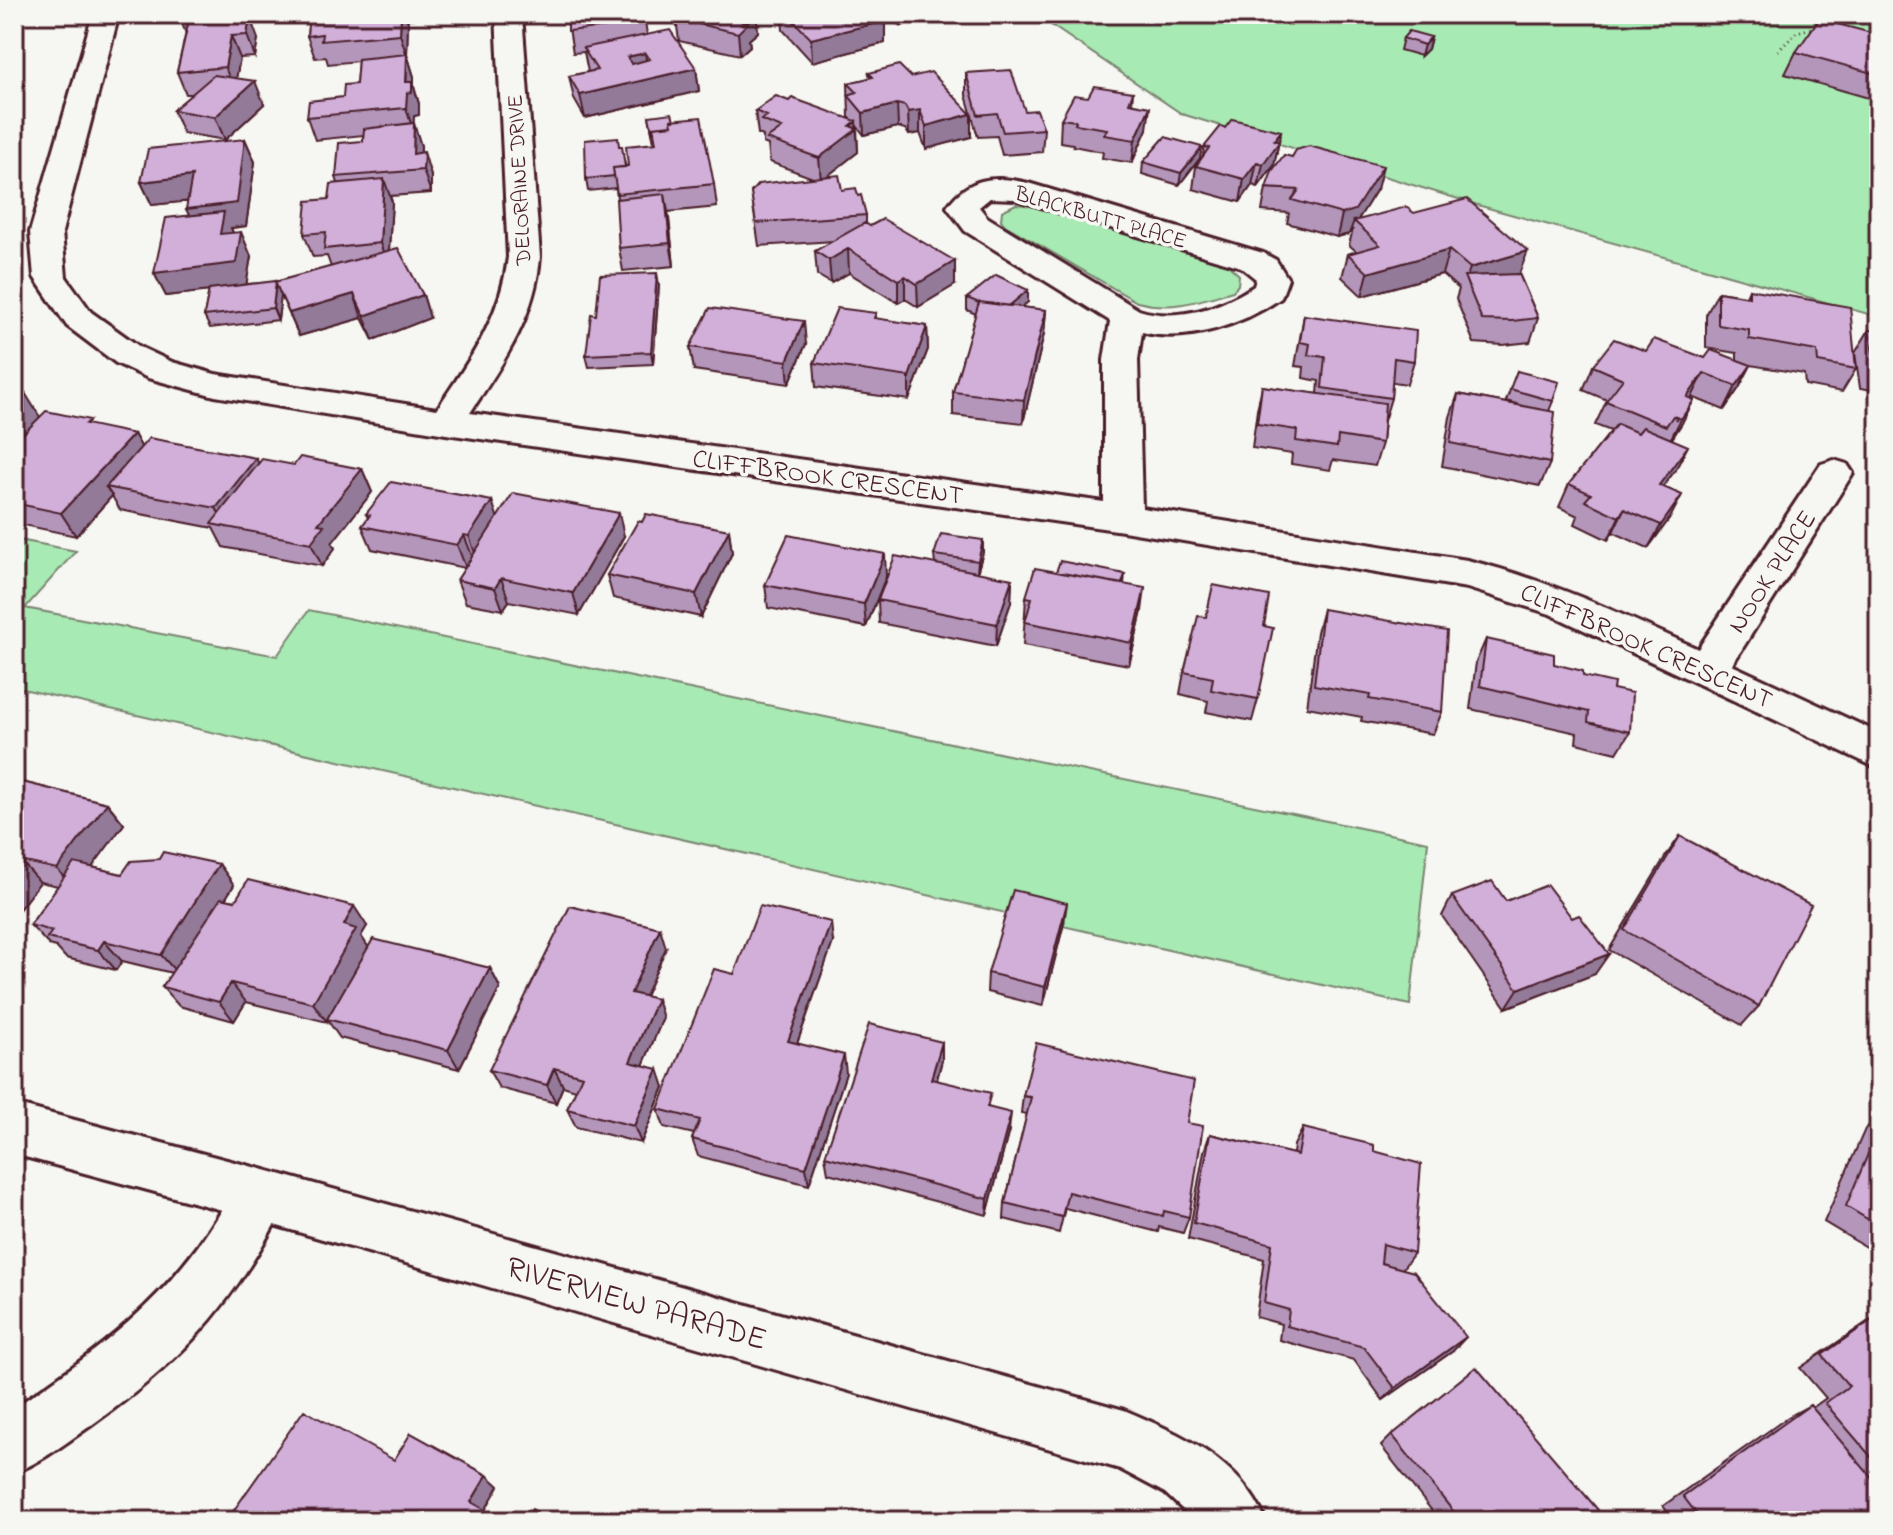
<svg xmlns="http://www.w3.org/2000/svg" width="1893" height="1535" font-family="'Indie Flower',sans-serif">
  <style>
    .green { fill: #a8eab3; stroke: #79846f; stroke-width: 2 }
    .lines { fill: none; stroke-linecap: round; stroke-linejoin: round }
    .minor-casing { stroke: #4a1f2b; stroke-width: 6 }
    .path { stroke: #4a1f2b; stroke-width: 3; stroke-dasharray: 1 4; stroke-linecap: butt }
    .minor { fill: #f6f6f2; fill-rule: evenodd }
    .wall { fill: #b496bb; stroke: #4a1f2b; stroke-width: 2 }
    .shaded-wall { fill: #927a98; stroke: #4a1f2b; stroke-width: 2 }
    .building { fill: #d1afd9; stroke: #4a1f2b; stroke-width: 2; fill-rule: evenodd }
    .labels { text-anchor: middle; stroke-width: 7; stroke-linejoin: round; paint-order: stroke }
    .far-street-label { font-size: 22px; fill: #4a1f2b; stroke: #f6f6f2 }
    .street-label { font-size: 26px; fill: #4a1f2b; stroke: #f6f6f2 }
    .near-street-label { font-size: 32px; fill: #4a1f2b; stroke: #f6f6f2 }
  </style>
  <rect width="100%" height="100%" fill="#f6f6f2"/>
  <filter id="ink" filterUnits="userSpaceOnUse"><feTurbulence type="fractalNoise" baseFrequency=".0125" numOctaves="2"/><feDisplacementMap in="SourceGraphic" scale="16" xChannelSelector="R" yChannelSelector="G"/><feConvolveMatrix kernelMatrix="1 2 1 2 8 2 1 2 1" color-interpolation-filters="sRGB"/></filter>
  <g filter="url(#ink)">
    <!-- green -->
    <path class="green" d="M 1035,14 L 1879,14 L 1879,317 L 1481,206 L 1182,114 Z
      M 1016,204 L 1032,206 L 1228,265 L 1239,275 L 1238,285 L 1233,291 C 1199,301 1172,311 1137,302 L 1005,225 L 1001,220 L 1002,211 Z
      M 14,539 L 76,551 L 25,608 L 277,656 L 309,610 L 1428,842 L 1410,1005 L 14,687 Z"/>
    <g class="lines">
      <defs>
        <path id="minor" d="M 93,14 L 119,14 L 62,232 L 66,277 L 91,312 L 140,347 L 172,362 L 215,374 L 437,409 C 470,360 501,317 508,257 L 496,14 L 522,14 L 540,257 C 535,318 503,363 470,413 L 1104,502 L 1104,360 L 1110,321 L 965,231 L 947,207 C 968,177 994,175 1028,183 L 1263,253 L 1276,260 L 1288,279 L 1281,298 C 1244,324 1186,344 1142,332 L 1138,360 L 1142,508 L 1467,560 C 1549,580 1622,614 1698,649 L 1821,464 L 1834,460 L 1847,464 L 1853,473 L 1732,665 L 1879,733 L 1879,769 L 1550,614 L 1467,588 L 1123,531 L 446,434 L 215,396 L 148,378 L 116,363 L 67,326 L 34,277 L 30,232 ZM 990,198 L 1014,199 L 1241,267 L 1256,279 L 1254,286 C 1221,308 1177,322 1139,310 L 987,217 L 979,207 Z
          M 14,1104 L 261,1169 L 1124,1410 C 1181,1434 1240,1460 1266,1521 L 1195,1521 L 1165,1493 L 1120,1469 L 274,1225 C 224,1315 177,1364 93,1424 C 67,1442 43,1461 14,1473 L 14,1408 C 99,1350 168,1300 222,1210 L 14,1154 Z"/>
      </defs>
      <!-- minor casing -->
      <use href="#minor" class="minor-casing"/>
      <!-- path -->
      <path class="path" d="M 1829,23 L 1844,19 L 1879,22
        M 1778,51 L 1797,32 L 1819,26"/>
      <!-- minor -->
      <use href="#minor" class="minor"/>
    </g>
    <!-- wall -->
    <path class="wall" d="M 180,14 L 235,14 L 235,18 L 258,39 L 255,57 L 240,58 L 236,78 L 264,104 L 225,140 L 183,133 L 173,110 L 192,94 L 186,94 L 177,72 L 186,32 L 179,16 Z
      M 644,14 L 647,35 L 696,68 L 699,91 L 585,118 L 574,99 L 569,76 L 588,72 L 584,52 L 573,53 L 568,22 Z
      M 682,14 L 756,14 L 758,32 L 749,40 L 750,46 L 740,55 L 679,41 L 676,19 Z
      M 782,14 L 922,14 L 902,26 L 881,17 L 885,21 L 885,43 L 812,62 L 783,30 Z
      M 439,15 L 407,19 L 408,23 L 407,54 L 414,77 L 414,87 L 419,104 L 419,115 L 414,116 L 413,123 L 421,146 L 421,153 L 431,176 L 431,193 L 390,196 L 392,202 L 389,250 L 423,295 L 430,318 L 373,340 L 362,318 L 299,336 L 281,295 L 278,320 L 210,328 L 204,316 L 209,291 L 166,296 L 154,273 L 189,215 L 188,201 L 152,205 L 141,182 L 245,139 L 255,162 L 246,226 L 231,228 L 233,233 L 251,256 L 246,284 L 276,282 L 331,267 L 327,256 L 313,257 L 304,234 L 329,199 L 338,183 L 336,177 L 363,141 L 363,135 L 315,140 L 307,117 L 343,97 L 356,84 L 358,61 L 328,64 L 326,57 L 315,58 L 307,36 L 309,19 Z
      M 1879,35 L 1879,101 L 1785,74 L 1796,52 Z
      M 1431,37 L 1428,49 L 1421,56 L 1400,50 L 1403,38 Z
      M 869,73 L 971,137 L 926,149 L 920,133 L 909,135 L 905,129 L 898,127 L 864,135 L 857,126 L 858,152 L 827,176 L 842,190 L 858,196 L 866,215 L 866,224 L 955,285 L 918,307 L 905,299 L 898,303 L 849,273 L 831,283 L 817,275 L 815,251 L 834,241 L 759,246 L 751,192 L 813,178 L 770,162 L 768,145 L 763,143 L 763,136 L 758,134 L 755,111 L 851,119 L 849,117 L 848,83 L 870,78 Z
      M 966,73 L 1025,111 L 1044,129 L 1042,152 L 1002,155 L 997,136 L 978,137 L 966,95 Z
      M 1133,92 L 1132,104 L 1147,129 L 1132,163 L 1102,158 L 1103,152 L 1073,146 L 1073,144 L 1060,142 L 1061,119 L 1088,97 Z
      M 649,116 L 674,120 L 714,184 L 717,207 L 668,212 L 674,266 L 623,271 L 619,248 L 617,199 L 616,188 L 588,191 L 586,179 L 619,146 L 626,167 L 628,166 L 656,143 L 654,143 Z
      M 1225,128 L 1281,131 L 1274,165 L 1258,187 L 1252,185 L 1240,202 L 1193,189 L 1196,166 L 1203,156 L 1204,147 Z
      M 1200,158 L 1179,185 L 1142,174 L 1143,162 Z
      M 1266,188 L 1377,189 L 1357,221 L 1414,213 L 1519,274 L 1538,318 L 1530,342 L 1503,345 L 1474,343 L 1456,299 L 1459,289 L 1442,274 L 1362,296 L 1342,277 L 1348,254 L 1356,251 L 1349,245 L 1353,229 L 1349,234 L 1337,237 L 1287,223 L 1289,213 L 1262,211 Z
      M 659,285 L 653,364 L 589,367 L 586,355 L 596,315 Z
      M 1749,289 L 1856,369 L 1842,392 L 1805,385 L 1804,374 L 1751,365 L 1739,388 L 1724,410 L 1692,397 L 1691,398 L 1682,423 L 1672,439 L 1676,469 L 1663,487 L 1670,518 L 1648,548 L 1613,532 L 1608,540 L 1575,524 L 1578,516 L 1559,507 L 1569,484 L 1611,431 L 1595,425 L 1607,400 L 1583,390 L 1593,366 L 1646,351 L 1705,358 L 1737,360 L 1737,353 L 1706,348 L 1706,315 L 1718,292 L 1746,296 Z
      M 1028,290 L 1028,302 L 1021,307 L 1046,310 L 1044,334 L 1023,423 L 953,415 L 953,392 L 976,314 L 967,310 L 967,298 Z
      M 876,313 L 876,319 L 927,326 L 928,349 L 909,400 L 816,387 L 814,363 Z
      M 1304,315 L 1414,361 L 1407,384 L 1392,382 L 1391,398 L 1384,421 L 1382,443 L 1375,466 L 1333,460 L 1330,470 L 1291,464 L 1292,454 L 1252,448 L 1257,410 L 1262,386 L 1318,394 L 1319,381 L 1303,378 L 1304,367 L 1295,366 Z
      M 1879,321 L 1879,391 L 1860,388 L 1855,353 L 1869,330 L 1873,330 Z
      M 806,344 L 789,384 L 694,370 L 690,347 Z
      M 1517,371 L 1553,401 L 1549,411 L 1550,463 L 1540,486 L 1442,466 L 1450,417 L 1458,394 L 1527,407 L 1506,401 Z
      M 14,394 L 39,417 L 134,434 L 141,447 L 258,463 L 362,469 L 372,492 L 332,543 L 335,548 L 322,566 L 223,547 L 213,528 L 120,510 L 112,496 L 76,536 L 14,523 Z
      M 492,501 L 497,518 L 624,536 L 579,615 L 509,601 L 503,610 L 466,603 L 457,580 L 465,568 L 372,549 L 362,526 L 368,518 L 366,514 Z
      M 729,530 L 732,553 L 701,617 L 613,598 L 607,575 Z
      M 983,540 L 983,552 L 977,573 L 1012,579 L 1011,602 L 996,646 L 879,623 L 878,600 L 935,564 L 934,555 Z
      M 1056,572 L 1125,574 L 1124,584 L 1142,611 L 1129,665 L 1023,645 L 1026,597 Z
      M 886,576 L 866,627 L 768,608 L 765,585 Z
      M 1323,609 L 1442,712 L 1433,734 L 1361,721 L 1362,717 L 1307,707 L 1317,632 Z
      M 1264,626 L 1258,699 L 1252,721 L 1206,712 L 1208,701 L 1180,694 L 1184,672 Z
      M 1486,639 L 1583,676 L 1630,732 L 1617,753 L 1576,743 L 1577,733 L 1470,709 L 1476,662 Z
      M 14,780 L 107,803 L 124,824 L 92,867 L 122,874 L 219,864 L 234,885 L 225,899 L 367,926 L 361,936 L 368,947 L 490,968 L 500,988 L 459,1069 L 340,1038 L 328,1021 L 327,1022 L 246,1002 L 234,1021 L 179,1006 L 162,987 L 172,973 L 122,961 L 116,970 L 66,958 L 56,947 L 49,945 L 30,925 L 58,886 L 40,882 L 14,916 Z
      M 1680,836 L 1759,1006 L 1742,1025 L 1609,950 L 1665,857 Z
      M 1452,896 L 1506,901 L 1572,918 L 1595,974 L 1506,1008 L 1442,916 Z
      M 1064,923 L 1043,1006 L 987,992 L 988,973 Z
      M 833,942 L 797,1044 L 846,1073 L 809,1185 L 698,1156 L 692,1139 L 694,1134 L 664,1127 L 658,1109 L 734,974 Z
      M 666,948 L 645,996 L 663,1018 L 643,1065 L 664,1087 L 641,1143 L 576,1127 L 567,1109 L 576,1090 L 563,1086 L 556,1103 L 499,1088 L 489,1070 Z
      M 942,1042 L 942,1060 L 937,1080 L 990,1108 L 1009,1130 L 987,1215 L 828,1173 L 825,1156 Z
      M 1023,1096 L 1187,1123 L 1189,1217 L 1183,1233 L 1159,1227 L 1158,1232 L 1065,1208 L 1059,1233 L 1004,1219 L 1005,1203 L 1027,1114 L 1021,1113 Z
      M 1879,1117 L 1879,1255 L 1824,1222 L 1865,1129 Z
      M 1303,1128 L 1374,1151 L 1414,1253 L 1403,1268 L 1453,1351 L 1383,1400 L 1354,1360 L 1279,1340 L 1281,1324 L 1256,1317 L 1264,1259 L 1188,1239 L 1204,1151 L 1210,1134 L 1293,1154 L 1294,1145 Z
      M 1879,1314 L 1879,1521 L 1675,1521 L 1663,1506 L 1788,1417 L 1810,1405 L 1812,1408 L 1826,1398 L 1800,1368 Z
      M 1392,1435 L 1585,1521 L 1440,1521 L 1381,1446 Z"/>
    <!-- shaded-wall -->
    <path class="shaded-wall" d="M 204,14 L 235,14 L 232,34 L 188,39 L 179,16 Z
      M 401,14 L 439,14 L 439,15 L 407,19 L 408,23 L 407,56 L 400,34 Z
      M 751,14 L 756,14 L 758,32 L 749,40 L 750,46 L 740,55 L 738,33 L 742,22 Z
      M 901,14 L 922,14 L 902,26 Z
      M 250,17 L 258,39 L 255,57 L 247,35 Z
      M 885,21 L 885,43 L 812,62 L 811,39 Z
      M 231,36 L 240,58 L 234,90 L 225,67 Z
      M 1431,37 L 1428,49 L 1421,56 L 1424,45 Z
      M 645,53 L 649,76 L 631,80 L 627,57 Z
      M 407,54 L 414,77 L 414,87 L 419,104 L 419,115 L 414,116 L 413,130 L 406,108 Z
      M 696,68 L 699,91 L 585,118 L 580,95 Z
      M 255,81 L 264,104 L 225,140 L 215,117 Z
      M 897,104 L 898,127 L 864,135 L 863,113 Z
      M 1150,107 L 1147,129 L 1132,163 L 1135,140 Z
      M 920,110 L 920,133 L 909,135 L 908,112 Z
      M 971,114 L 971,137 L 926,149 L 926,126 Z
      M 856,121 L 858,152 L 821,181 L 819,158 Z
      M 414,123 L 421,146 L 420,170 L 413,154 Z
      M 1281,131 L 1274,165 L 1258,187 L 1263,164 L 1274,140 Z
      M 245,139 L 255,162 L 246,226 L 231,228 L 234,235 L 197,232 L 186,209 Z
      M 1202,147 L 1200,158 L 1179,185 L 1181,173 Z
      M 424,152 L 431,176 L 431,193 L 423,170 Z
      M 1257,162 L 1252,185 L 1240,202 L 1244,179 Z
      M 1383,166 L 1377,189 L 1356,223 L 1354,221 L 1349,234 L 1337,237 L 1342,214 Z
      M 192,176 L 202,200 L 152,205 L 141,182 Z
      M 384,179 L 392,202 L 388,266 L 380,243 Z
      M 665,194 L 669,218 L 674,266 L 670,243 Z
      M 241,232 L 251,256 L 246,287 L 166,296 L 154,273 Z
      M 848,249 L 849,273 L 831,283 L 829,260 Z
      M 1449,250 L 1442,274 L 1362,296 L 1368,273 Z
      M 1528,251 L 1519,274 L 1469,289 L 1466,280 L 1470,268 Z
      M 955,261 L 955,285 L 918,307 L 917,284 Z
      M 657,273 L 659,285 L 653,364 L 651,352 Z
      M 905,276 L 905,299 L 898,303 L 898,280 Z
      M 276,283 L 281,295 L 278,320 L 273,308 Z
      M 1028,290 L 1028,302 L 999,325 L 1000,313 Z
      M 354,294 L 362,318 L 299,336 L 289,313 Z
      M 423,295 L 430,318 L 373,340 L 364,316 Z
      M 1046,310 L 1044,334 L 1023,423 L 1024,400 Z
      M 804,321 L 806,344 L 789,384 L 787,361 Z
      M 927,326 L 928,349 L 909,400 L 909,377 Z
      M 1751,365 L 1739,388 L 1724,410 L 1736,386 Z
      M 1704,373 L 1692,397 L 1676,420 L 1687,397 Z
      M 25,393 L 40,417 L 14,467 L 14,414 Z
      M 1694,400 L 1682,423 L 1669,442 L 1681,419 Z
      M 134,434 L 147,457 L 106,487 L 112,496 L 76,536 L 61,513 Z
      M 1688,446 L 1676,469 L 1647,508 L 1659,485 Z
      M 256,458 L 267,481 L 227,527 L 216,508 Z
      M 362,469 L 372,492 L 332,543 L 335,548 L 322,566 L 311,543 L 318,524 Z
      M 1682,495 L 1670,518 L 1648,548 L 1661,525 Z
      M 492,501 L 500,525 L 477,559 L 469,536 Z
      M 1624,509 L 1613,532 L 1608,540 L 1619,517 Z
      M 619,513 L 624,536 L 579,615 L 573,593 Z
      M 729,530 L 732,553 L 701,617 L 696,594 Z
      M 464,535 L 473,558 L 466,568 L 457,545 Z
      M 983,540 L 983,552 L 977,573 L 978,561 Z
      M 885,554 L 886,576 L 866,627 L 864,604 Z
      M 501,578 L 509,601 L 503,610 L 495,588 Z
      M 1012,579 L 1011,602 L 996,646 L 997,624 Z
      M 1145,588 L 1142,611 L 1129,665 L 1132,643 Z
      M 107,803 L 124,824 L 75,890 L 57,869 Z
      M 21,861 L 40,882 L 14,916 L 14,870 Z
      M 219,864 L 234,885 L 178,974 L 161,955 Z
      M 1067,903 L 1064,923 L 1043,1006 L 1045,987 Z
      M 354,906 L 367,926 L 361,936 L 369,948 L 327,1019 L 327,1022 L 313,1003 L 344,925 Z
      M 831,922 L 833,942 L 791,1060 L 788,1041 Z
      M 660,928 L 666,948 L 638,1012 L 631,993 Z
      M 104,941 L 122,961 L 116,970 L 98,950 Z
      M 1609,954 L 1595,974 L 1506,1008 L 1518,989 Z
      M 490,968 L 500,988 L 459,1069 L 448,1050 Z
      M 231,983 L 246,1002 L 234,1021 L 219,1002 Z
      M 657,999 L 663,1018 L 637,1080 L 630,1062 Z
      M 942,1042 L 942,1060 L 932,1096 L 931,1079 Z
      M 844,1055 L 846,1073 L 809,1185 L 806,1168 Z
      M 554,1068 L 563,1086 L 556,1103 L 547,1085 Z
      M 658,1069 L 664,1087 L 641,1143 L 634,1126 Z
      M 1011,1113 L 1009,1130 L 987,1215 L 988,1199 Z
      M 1466,1337 L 1453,1351 L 1383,1400 L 1395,1388 Z
      M 487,1475 L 499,1486 L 484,1512 L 471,1502 Z"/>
    <!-- building -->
    <path class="building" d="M 180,14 L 204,14 L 179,16 Z
      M 309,14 L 401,14 L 400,34 L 321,41 L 322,34 L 307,36 Z
      M 585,14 L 642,14 L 637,14 L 638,24 L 568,31 L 568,22 L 586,20 Z
      M 682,14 L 751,14 L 742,22 L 748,23 L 738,33 L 676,19 Z
      M 787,14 L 878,14 L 885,21 L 811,39 Z
      M 250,17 L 247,35 L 231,36 L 225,67 L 177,72 L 189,20 Z
      M 1819,19 L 1879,35 L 1879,75 L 1796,52 Z
      M 670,30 L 696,68 L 580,95 L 569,76 L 597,70 L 583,48 ZM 645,53 L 650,59 L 632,64 L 627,57 Z
      M 1409,31 L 1431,37 L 1424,45 L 1403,38 Z
      M 407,54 L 406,82 L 412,82 L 412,92 L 407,93 L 406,108 L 307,117 L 309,101 L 343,97 L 344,85 L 356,84 L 358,59 Z
      M 899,65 L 911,77 L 931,72 L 971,114 L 926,126 L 920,110 L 908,112 L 905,106 L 897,104 L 863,113 L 848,95 L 857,92 L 848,83 L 873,77 L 869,73 Z
      M 1011,70 L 1025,111 L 1037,110 L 1044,129 L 1003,132 L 997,113 L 978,115 L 966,73 Z
      M 214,75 L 255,81 L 215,117 L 173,110 Z
      M 1094,86 L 1133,92 L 1129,103 L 1150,107 L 1135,140 L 1104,135 L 1107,129 L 1075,124 L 1076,121 L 1061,119 L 1074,95 L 1088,97 Z
      M 776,96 L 789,101 L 792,98 L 856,121 L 850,126 L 857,129 L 819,158 L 767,139 L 782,128 L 761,120 L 767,116 L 755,111 Z
      M 672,113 L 674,120 L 671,120 L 672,125 L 653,127 L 654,131 L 652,131 L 649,116 Z
      M 701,117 L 714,184 L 617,194 L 613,168 L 628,166 L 626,146 L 656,143 L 653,127 L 672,125 L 671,120 Z
      M 1232,119 L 1281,131 L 1274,140 L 1279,142 L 1263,164 L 1257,162 L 1244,179 L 1196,166 L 1209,148 L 1204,147 L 1221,126 L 1225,128 Z
      M 414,123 L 413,154 L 424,152 L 423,170 L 336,177 L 339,143 L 363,141 L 364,129 Z
      M 618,137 L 619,146 L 622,146 L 625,167 L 613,168 L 614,176 L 586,179 L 585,140 Z
      M 1165,137 L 1202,147 L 1181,173 L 1143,162 Z
      M 245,139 L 237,203 L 186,209 L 192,176 L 141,182 L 148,149 Z
      M 1309,146 L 1383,166 L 1355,210 L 1342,214 L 1292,200 L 1299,190 L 1266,188 L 1272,171 L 1284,155 L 1292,157 L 1296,150 Z
      M 839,175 L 842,190 L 856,188 L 858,196 L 861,195 L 866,215 L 756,223 L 751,192 L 758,184 Z
      M 384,179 L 380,243 L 324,249 L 326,232 L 304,234 L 307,201 L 329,199 L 331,184 Z
      M 665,194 L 670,243 L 619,248 L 616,199 Z
      M 1467,199 L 1528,251 L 1470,268 L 1449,250 L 1368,273 L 1348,254 L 1380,245 L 1354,221 L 1406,207 L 1414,213 Z
      M 224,212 L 220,234 L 241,232 L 236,263 L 154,273 L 166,218 Z
      M 883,219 L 955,261 L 917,284 L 905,276 L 898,280 L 848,249 L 829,260 L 815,251 L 865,223 L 870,226 Z
      M 398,248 L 423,295 L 364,316 L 354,294 L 289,313 L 275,282 Z
      M 657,273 L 651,352 L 586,355 L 591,314 L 596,315 L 600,275 Z
      M 1519,274 L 1538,318 L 1512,321 L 1482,320 L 1464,276 Z
      M 996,275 L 1028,290 L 1009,306 L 979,302 L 979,303 L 967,298 Z
      M 276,281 L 273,308 L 204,316 L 209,289 Z
      M 1749,289 L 1850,307 L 1856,369 L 1818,362 L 1817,351 L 1749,339 L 1749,330 L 1718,325 L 1718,292 L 1749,297 Z
      M 979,302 L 1046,310 L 1024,400 L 953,392 Z
      M 710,308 L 804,321 L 787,361 L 690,347 Z
      M 837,308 L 876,313 L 874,318 L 927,326 L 909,377 L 814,363 Z
      M 1304,315 L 1416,331 L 1414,361 L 1394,358 L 1391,398 L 1322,388 L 1325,357 L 1308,355 L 1310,344 L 1300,342 Z
      M 1869,330 L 1879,331 L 1879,365 L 1875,364 Z
      M 1614,339 L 1646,351 L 1654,339 L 1705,358 L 1711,350 L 1751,365 L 1736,386 L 1704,373 L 1687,397 L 1694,400 L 1681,419 L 1673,416 L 1666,426 L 1606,401 L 1623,379 L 1593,366 Z
      M 1517,371 L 1559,382 L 1553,401 L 1510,389 Z
      M 1262,386 L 1385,403 L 1382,443 L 1338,436 L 1337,447 L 1296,441 L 1297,430 L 1257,424 Z
      M 25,393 L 14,414 L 14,394 Z
      M 1458,394 L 1555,412 L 1550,463 L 1450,443 Z
      M 46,411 L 90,420 L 86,424 L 134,434 L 61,513 L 14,503 L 14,443 Z
      M 1617,424 L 1638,433 L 1643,427 L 1688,446 L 1659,485 L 1682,495 L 1661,525 L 1624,509 L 1619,517 L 1585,501 L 1591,494 L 1569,484 Z
      M 149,438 L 256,458 L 216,508 L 106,487 Z
      M 300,457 L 362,469 L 318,524 L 324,525 L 311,543 L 211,524 L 262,459 L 294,465 Z
      M 391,482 L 492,501 L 469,536 L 464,535 L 457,545 L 362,526 L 370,515 L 366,514 Z
      M 513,493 L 619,513 L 573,593 L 501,578 L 495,588 L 457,580 Z
      M 646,514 L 729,530 L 696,594 L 607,575 L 638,521 L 642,522 Z
      M 941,534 L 983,540 L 978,561 L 934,555 Z
      M 788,535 L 885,554 L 864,604 L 765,585 Z
      M 895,556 L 1012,579 L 997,624 L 878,600 Z
      M 1060,561 L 1125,574 L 1122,584 L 1056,572 Z
      M 1035,568 L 1145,588 L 1132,643 L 1025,622 L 1032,598 L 1026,597 Z
      M 1213,585 L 1269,596 L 1264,626 L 1273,628 L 1258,699 L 1211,690 L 1213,678 L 1184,672 L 1198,616 L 1206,617 Z
      M 1323,609 L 1447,631 L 1442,712 L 1369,699 L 1370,695 L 1314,685 Z
      M 1486,639 L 1554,654 L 1554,664 L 1583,671 L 1583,676 L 1614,683 L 1613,689 L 1632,693 L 1630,732 L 1588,722 L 1589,712 L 1480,686 Z
      M 14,780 L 107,803 L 57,869 L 21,861 L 14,870 Z
      M 1680,836 L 1811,905 L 1759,1006 L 1624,930 Z
      M 163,852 L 219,864 L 161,955 L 104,941 L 98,950 L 47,938 L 52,931 L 30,925 L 74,863 L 122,874 L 131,861 L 159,859 Z
      M 248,880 L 354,906 L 344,925 L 356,929 L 313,1003 L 231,983 L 219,1002 L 162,987 L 221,898 L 235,901 Z
      M 1492,881 L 1506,901 L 1547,885 L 1572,918 L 1579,915 L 1609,954 L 1518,989 L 1452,896 Z
      M 1013,890 L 1067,903 L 1045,987 L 988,973 Z
      M 570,906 L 660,928 L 631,993 L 657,999 L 630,1062 L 658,1069 L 634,1126 L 567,1109 L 582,1076 L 554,1068 L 547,1085 L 489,1070 Z
      M 760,906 L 831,922 L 788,1041 L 844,1055 L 806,1168 L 692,1139 L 700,1120 L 658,1109 L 714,969 L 734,974 Z
      M 373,939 L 490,968 L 448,1050 L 327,1019 Z
      M 869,1024 L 942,1042 L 931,1079 L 991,1093 L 987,1107 L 1011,1113 L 988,1199 L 825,1156 Z
      M 1036,1043 L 1194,1081 L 1187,1123 L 1203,1126 L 1189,1217 L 1164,1211 L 1163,1216 L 1068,1192 L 1062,1217 L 1005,1203 L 1031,1097 L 1023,1096 Z
      M 1303,1128 L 1374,1145 L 1374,1151 L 1421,1164 L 1414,1253 L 1383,1244 L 1381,1263 L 1414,1272 L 1466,1337 L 1395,1388 L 1364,1347 L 1287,1326 L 1289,1310 L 1264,1303 L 1272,1244 L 1194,1223 L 1210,1134 L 1298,1155 Z
      M 1879,1128 L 1879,1226 L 1846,1206 Z
      M 1879,1315 L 1879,1466 L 1825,1403 L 1849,1386 L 1822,1355 Z
      M 1476,1367 L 1598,1510 L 1585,1521 L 1461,1521 L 1392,1435 Z
      M 1810,1405 L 1879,1486 L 1879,1521 L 1702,1521 L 1683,1496 Z
      M 304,1410 L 394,1460 L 411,1433 L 487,1475 L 471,1502 L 505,1521 L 245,1521 L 232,1513 Z
      M 532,1509 L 553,1521 L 525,1521 Z"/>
  </g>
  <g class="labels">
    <!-- far-street labels -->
    <g class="far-street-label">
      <text transform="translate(518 180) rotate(-93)" y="8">DELORAINE DRIVE</text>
      <text transform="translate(1101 216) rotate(16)" y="8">BLACKBUTT PLACE</text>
    </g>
    <!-- street labels -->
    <g class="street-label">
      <text transform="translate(828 476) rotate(8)" y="9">CLIFFBROOK CRESCENT</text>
      <text transform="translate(1771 571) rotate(-57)" y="9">NOOK PLACE</text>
      <text transform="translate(1647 645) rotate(24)" y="9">CLIFFBROOK CRESCENT</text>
    </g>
    <!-- near-street labels -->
    <g class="near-street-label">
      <text transform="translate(637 1302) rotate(16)" y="11">RIVERVIEW PARADE</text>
    </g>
  </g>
  <!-- margin -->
  <rect width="1893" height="1535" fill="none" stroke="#f6f6f2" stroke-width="48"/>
  <rect x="24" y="24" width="1845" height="1487" fill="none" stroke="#4a1f2b" stroke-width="3" filter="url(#ink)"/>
</svg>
